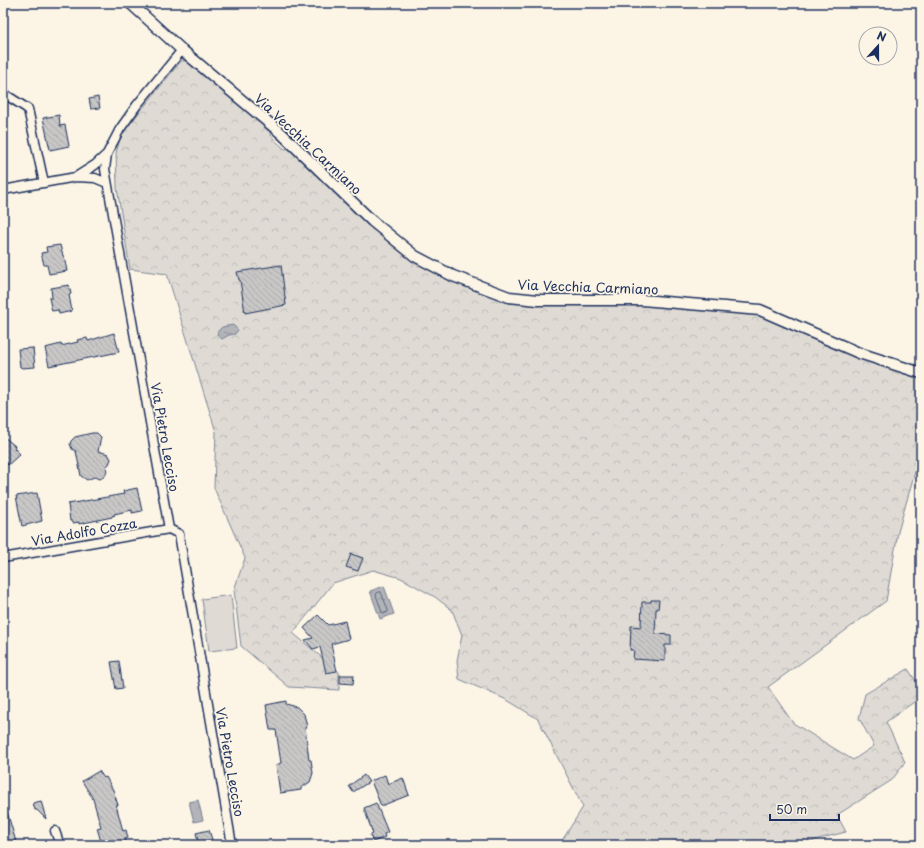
<svg xmlns="http://www.w3.org/2000/svg" width="924" height="848" font-family="'Playpen Sans',sans-serif">
  <style>
    .forest { fill: url(#forest-crowns); stroke: #7d8599 }
    .park { fill: #dfdbd4; stroke: #7d8599 }
    .water { fill: url(#water-ripples); stroke: #767f94 }
    .lines { fill: none; stroke-linecap: round; stroke-linejoin: round }
    .shore { stroke: #576482; stroke-width: 1 }
    .building { fill: url(#building-back-hatch); stroke: #1b2f5e }
    .minor-casing { stroke: #1b2f5e; stroke-width: 11 }
    .tertiary-casing { stroke: #1b2f5e; stroke-width: 13 }
    .minor { stroke: #fcf5e5; stroke-width: 8 }
    .tertiary { stroke: #fcf5e5; stroke-width: 10 }
    .labels { text-anchor: middle; stroke-width: 3.5; stroke-linejoin: round; paint-order: stroke }
    .street-label { font-size: 13px; fill: #1b2f5e; stroke: #fcf5e5 }
  </style>
  <defs>
    <pattern id="forest-crowns" width="20" height="18" patternUnits="userSpaceOnUse"><rect width="20" height="18" fill="#dfdbd4"/><path d="M2 6a3 3 0 1 1 6 0M12 15a3 3 0 1 1 6 0" fill="none" stroke="#bfbcb8"/></pattern>
    <pattern id="water-ripples" width="26" height="14" patternUnits="userSpaceOnUse"><rect width="26" height="14" fill="#b2b4b8"/><path d="M2 4q2-2 4 0t4 0M15 11q2-2 4 0t4 0" fill="none" stroke="#909399"/></pattern>
    <pattern id="building-back-hatch" width="6" height="6" patternUnits="userSpaceOnUse"><rect width="6" height="6" fill="#c8c7c6"/><path d="M-1 5l2 2M0 0l6 6M5-1l2 2" fill="none" stroke="#ababac"/></pattern>
  </defs>
  <rect width="100%" height="100%" fill="#fcf5e5"/>
  <filter id="ink" filterUnits="userSpaceOnUse"><feTurbulence type="fractalNoise" baseFrequency=".025" numOctaves="2"/><feDisplacementMap in="SourceGraphic" scale="8" xChannelSelector="R" yChannelSelector="G"/><feConvolveMatrix kernelMatrix="1 2 1 2 8 2 1 2 1" color-interpolation-filters="sRGB"/></filter>
  <g filter="url(#ink)">
    <!-- forest -->
    <path class="forest" d="M 192,60 L 269,127 C 269,137 278,143 285,149 L 292,147 L 410,256 L 423,266 L 436,273 L 508,303 L 646,303 L 759,313 L 921,376 L 921,448 L 918,461 L 898,532 L 886,601 L 768,687 L 793,723 L 853,760 L 874,746 L 859,718 L 865,694 L 908,669 L 921,689 L 921,697 L 886,722 L 905,762 L 892,780 L 837,815 L 846,832 L 818,839 L 804,845 L 563,845 L 563,839 L 583,807 L 538,719 L 507,700 L 459,679 L 457,661 L 462,635 L 452,610 L 435,597 L 401,578 L 373,570 L 333,583 L 293,633 L 339,672 L 339,690 L 289,687 L 241,646 L 234,590 L 245,558 L 214,488 L 216,432 L 167,274 L 130,269 L 117,188 L 116,153 L 121,135 L 181,61 Z"/>
    <!-- park -->
    <path class="park" d="M 231,595 L 237,648 L 209,651 L 202,599 Z"/>
    <!-- water -->
    <path class="water" d="M 233,325 L 238,330 L 235,334 L 229,335 L 222,339 L 217,335 L 218,331 L 222,327 Z
      M 384,586 L 394,614 L 380,619 L 370,591 Z
      M 198,800 L 203,820 L 194,822 L 189,802 Z"/>
    <g class="lines">
      <!-- shore -->
      <path class="shore" d="M 381,592 L 388,610 L 388,612 L 384,613 L 382,612 L 376,595 L 377,593 Z"/>
    </g>
    <!-- building -->
    <path class="building" d="M 98,97 L 100,108 L 91,109 L 89,99 Z
      M 59,115 L 60,126 L 65,125 L 69,146 L 50,150 L 43,118 Z
      M 60,245 L 63,256 L 64,256 L 67,271 L 49,274 L 47,265 L 44,265 L 41,253 L 47,252 L 46,247 Z
      M 281,265 L 286,305 L 245,313 L 240,280 L 239,280 L 237,272 Z
      M 69,285 L 71,294 L 69,295 L 72,311 L 59,314 L 58,310 L 52,311 L 49,298 L 52,298 L 51,288 Z
      M 114,333 L 119,352 L 49,366 L 45,348 L 61,344 L 61,346 L 78,342 L 77,340 L 87,338 L 88,341 Z
      M 33,348 L 35,367 L 22,368 L 21,367 L 20,367 L 18,349 Z
      M 92,433 L 97,433 L 101,437 L 98,451 L 108,454 L 111,459 L 109,464 L 106,467 L 107,471 L 105,476 L 100,479 L 94,477 L 87,480 L 81,476 L 76,451 L 72,449 L 70,444 L 71,441 L 75,437 Z
      M 3,436 L 15,446 L 14,448 L 20,454 L 8,465 L 3,460 Z
      M 137,488 L 142,511 L 132,513 L 132,510 L 114,514 L 115,515 L 112,516 L 112,517 L 79,524 L 79,522 L 73,523 L 72,521 L 70,521 L 68,504 L 124,494 L 123,491 Z
      M 37,493 L 42,521 L 22,526 L 16,496 Z
      M 351,554 L 363,558 L 358,571 L 346,567 Z
      M 651,600 L 659,600 L 658,609 L 656,609 L 655,634 L 671,635 L 671,645 L 665,645 L 665,661 L 633,659 L 634,650 L 630,650 L 631,626 L 641,627 L 642,602 L 651,602 Z
      M 318,615 L 328,625 L 345,621 L 349,639 L 331,644 L 337,671 L 326,673 L 320,647 L 313,649 L 305,640 L 313,638 L 304,628 Z
      M 119,661 L 123,688 L 116,689 L 111,662 Z
      M 340,675 L 354,675 L 353,684 L 340,683 Z
      M 286,701 L 286,704 L 297,707 L 304,714 L 307,727 L 305,727 L 309,760 L 311,760 L 313,773 L 310,782 L 301,788 L 301,790 L 280,793 L 276,765 L 281,763 L 276,730 L 270,730 L 266,705 Z
      M 99,771 L 104,778 L 106,777 L 113,790 L 118,805 L 116,805 L 123,831 L 126,830 L 128,838 L 125,839 L 127,845 L 116,845 L 115,841 L 102,845 L 97,828 L 101,827 L 93,799 L 82,781 Z
      M 364,775 L 369,782 L 353,792 L 349,786 Z
      M 385,775 L 388,784 L 403,778 L 409,795 L 381,806 L 371,781 Z
      M 41,801 L 46,819 L 37,810 L 35,810 L 33,803 Z
      M 376,803 L 388,832 L 384,834 L 385,837 L 373,842 L 370,835 L 373,834 L 364,808 Z
      M 5,805 L 17,845 L 3,845 L 3,806 Z
      M 209,830 L 213,843 L 207,845 L 199,845 L 196,833 Z"/>
    <g class="lines">
      <defs>
        <path id="minor" d="M 3,93 L 28,109 L 44,183
          M 76,177 L 95,165 L 107,154
          M 3,190 L 76,177 L 95,178 L 107,183
          M 169,529 L 105,169 L 107,154 L 120,129 L 137,105 L 182,50
          M 169,529 L 179,534 L 232,845
          M 3,558 L 169,529
          M 55,831 L 60,845"/>
        <path id="tertiary" d="M 130,3 L 182,50 L 281,133 L 372,221 L 415,256 L 453,276 L 509,297 L 538,300 L 642,300 L 760,310 L 859,353 L 921,373"/>
      </defs>
      <!-- minor casing -->
      <use href="#minor" class="minor-casing"/>
      <!-- tertiary casing -->
      <use href="#tertiary" class="tertiary-casing"/>
      <!-- minor -->
      <use href="#minor" class="minor"/>
      <!-- tertiary -->
      <use href="#tertiary" class="tertiary"/>
    </g>
  </g>
  <g class="labels">
    <!-- street labels -->
    <g class="street-label">
      <text transform="translate(308 144) rotate(43)" y="5">Via Vecchia Carmiano</text>
      <text transform="translate(588 287) rotate(2)" y="5">Via Vecchia Carmiano</text>
      <text transform="translate(165 437) rotate(80)" y="5">Via Pietro Lecciso</text>
      <text transform="translate(84 532) rotate(-10)" y="5">Via Adolfo Cozza</text>
      <text transform="translate(230 762) rotate(80)" y="5">Via Pietro Lecciso</text>
    </g>
  </g>
  <!-- margin -->
  <rect width="924" height="848" fill="none" stroke="#fcf5e5" stroke-width="16"/>
  <rect x="8" y="8" width="908" height="832" fill="none" stroke="#1b2f5e" stroke-width="1.5" filter="url(#ink)"/>
  <!-- north arrow -->
  <g transform="translate(878 46) rotate(21)"><circle r="19" fill="#fcf5e5" stroke="#a2a6af"/>
  <path d="M0-3L7 15L0 10L-7 15Z" fill="#1b2f5e"/>
  <text y="-6" font-size="11" font-weight="bold" text-anchor="middle" fill="#1b2f5e">N</text>
  </g>
  <!-- scale -->
  <path d="M770 814v6h69v-6" fill="none" stroke="#1b2f5e" stroke-width="2"/>
  <text x="776" y="814" font-size="12" fill="#1b2f5e" stroke="#fcf5e5" stroke-width="3" paint-order="stroke">50 m</text>
</svg>
